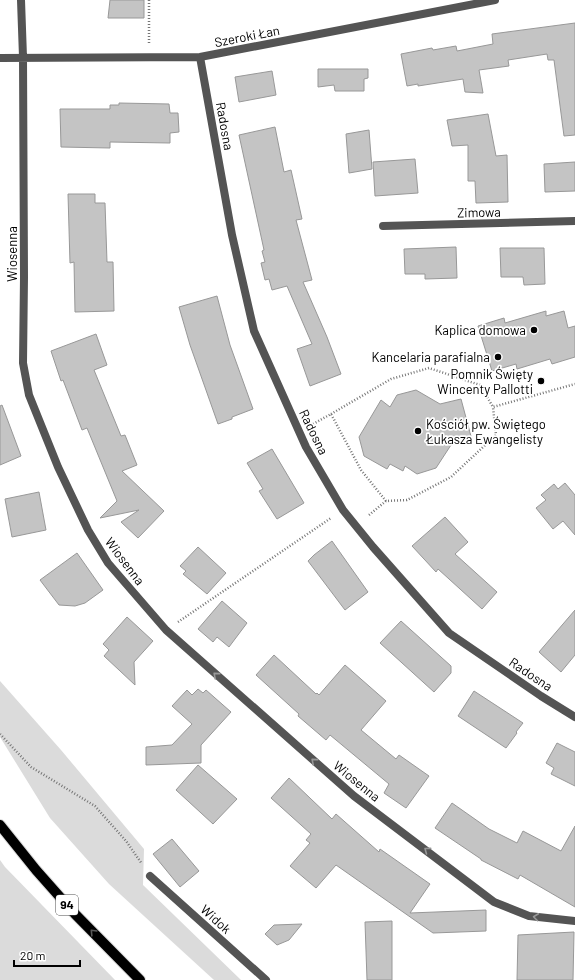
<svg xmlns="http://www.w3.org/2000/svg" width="575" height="980" font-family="Barlow,sans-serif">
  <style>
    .green { fill: #dbdbdb }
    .building { fill: #c4c4c4; stroke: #989898 }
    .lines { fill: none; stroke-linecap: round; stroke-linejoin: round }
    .primary-casing { stroke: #dbdbdb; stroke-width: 12 }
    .path { stroke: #767676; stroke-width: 2.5; stroke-dasharray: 1 2; stroke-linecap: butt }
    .minor { stroke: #545454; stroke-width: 8 }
    .primary { stroke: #000; stroke-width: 10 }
    .oneway { stroke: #989898 }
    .oneway2 { stroke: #595959 }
    .poi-dot { fill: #000; stroke: #fff; stroke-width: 1.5 }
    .labels { text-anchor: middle; stroke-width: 3.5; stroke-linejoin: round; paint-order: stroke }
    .shield { fill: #fff; stroke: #4c4c4c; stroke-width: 1 }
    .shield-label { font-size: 12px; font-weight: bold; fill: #000 }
    .street-label { font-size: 13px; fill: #000; stroke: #fff }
    .poi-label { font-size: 13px; fill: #000; stroke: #fff; text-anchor: end }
  </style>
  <rect width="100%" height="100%" fill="#fff"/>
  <!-- green -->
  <path class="green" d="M 0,681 L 61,750 L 144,849 L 143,885 L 241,980 L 214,980 L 109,884 L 50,818 L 0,737 Z
    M 0,860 L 5,867 L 115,980 L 0,980 Z"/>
  <!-- building -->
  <path class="building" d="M 110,0 L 144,0 L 144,18 L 108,18 Z
    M 575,23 L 575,135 L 564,136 L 554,60 L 548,60 L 547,54 L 508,60 L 509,66 L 479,70 L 483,93 L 465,92 L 463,79 L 418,86 L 418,84 L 407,86 L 401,54 L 432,48 L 433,50 L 456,46 L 457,51 L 493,44 L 492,34 Z
    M 318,69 L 368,69 L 368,78 L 364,79 L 364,91 L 335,91 L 334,85 L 318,87 Z
    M 272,71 L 276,95 L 239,102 L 235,77 Z
    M 119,103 L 169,104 L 170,113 L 178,113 L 179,132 L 170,133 L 170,143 L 110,142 L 110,148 L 61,147 L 60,109 L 110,109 L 110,105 L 119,105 Z
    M 488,114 L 496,156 L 507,155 L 508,202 L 476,203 L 475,181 L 468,181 L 468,145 L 452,146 L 447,120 Z
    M 275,127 L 284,172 L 291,170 L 302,219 L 296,220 L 312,280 L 303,282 L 327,337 L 341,374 L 310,386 L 297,349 L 312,344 L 287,286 L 272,290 L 269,279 L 265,280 L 261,263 L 265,262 L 262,251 L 264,250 L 239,135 Z
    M 369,130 L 372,169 L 349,173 L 346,134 Z
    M 415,159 L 418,193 L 375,196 L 373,162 Z
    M 575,162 L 575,191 L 545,192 L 544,164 Z
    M 68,194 L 95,194 L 95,203 L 105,203 L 107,262 L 113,262 L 114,311 L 75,312 L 74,262 L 70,263 Z
    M 456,247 L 457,278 L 425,279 L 425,274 L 405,274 L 404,249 Z
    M 500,248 L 544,248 L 545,284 L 524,285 L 523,277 L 501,277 Z
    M 217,296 L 230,345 L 253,409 L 232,417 L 232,419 L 218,424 L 190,345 L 179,307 Z
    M 546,311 L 546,316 L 564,311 L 568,328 L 575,326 L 575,357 L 552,364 L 550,359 L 517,369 L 516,364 L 492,371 L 478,326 L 504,318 L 505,323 Z
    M 96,334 L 107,365 L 94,370 L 121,436 L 125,435 L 137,465 L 122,471 L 164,511 L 138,538 L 121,522 L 139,510 L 100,518 L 117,501 L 87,428 L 82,430 L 63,380 L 61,381 L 51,351 Z
    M 416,390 L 440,404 L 461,399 L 472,440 L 451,445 L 436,468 L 417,474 L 405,466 L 403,471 L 390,464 L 387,469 L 364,456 L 359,437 L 381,400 L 390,407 L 397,395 Z
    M 2,405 L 21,456 L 0,465 L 0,406 Z
    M 272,449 L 304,503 L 277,519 L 259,491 L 263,489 L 247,463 Z
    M 565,483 L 575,495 L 575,535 L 563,521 L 553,529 L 536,508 L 546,500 L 541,495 L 554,484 L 558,489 Z
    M 39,492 L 46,530 L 12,537 L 5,499 Z
    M 445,517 L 468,542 L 455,554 L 497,592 L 482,609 L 438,569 L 436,572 L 412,546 Z
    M 332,541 L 368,592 L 345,610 L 308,561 L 314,555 Z
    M 198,547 L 226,573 L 207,594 L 183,574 L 186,571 L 180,566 Z
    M 77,553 L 103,590 L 85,603 L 75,606 L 59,605 L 40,580 Z
    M 222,601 L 247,623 L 229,647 L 217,637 L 213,642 L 198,629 Z
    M 575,610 L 575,655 L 561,672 L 539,652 Z
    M 127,617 L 153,641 L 134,662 L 135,685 L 104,656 L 109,650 L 103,644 Z
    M 401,621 L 451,666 L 451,673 L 434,692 L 380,643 Z
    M 274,655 L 316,694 L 317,693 L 319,695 L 345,665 L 386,701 L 361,730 L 396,759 L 399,755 L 429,776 L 406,808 L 384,793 L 389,784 L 330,735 L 326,740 L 298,716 L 299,714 L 256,675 Z
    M 198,689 L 203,693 L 206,690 L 231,712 L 201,745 L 201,763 L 146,765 L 146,747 L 172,745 L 192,724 L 172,706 L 187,690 L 192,695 Z
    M 474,691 L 523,723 L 516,732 L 517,733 L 506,748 L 458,716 Z
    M 557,743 L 575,752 L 575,786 L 551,774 L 554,768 L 546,763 Z
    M 198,765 L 237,799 L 213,824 L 176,790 Z
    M 289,778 L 332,819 L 336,814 L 379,852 L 380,849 L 430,884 L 410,913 L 486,910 L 486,931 L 433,933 L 336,865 L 316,888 L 290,866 L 310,843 L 306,840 L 311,834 L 271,798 Z
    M 452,803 L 489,829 L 517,843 L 523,831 L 561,851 L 575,826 L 575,907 L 520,875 L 518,879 L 481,860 L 481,859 L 435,828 Z
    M 172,839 L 199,871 L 180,887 L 153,854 Z
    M 392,921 L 392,980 L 367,980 L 365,922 Z
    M 302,924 L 289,940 L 277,945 L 265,934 L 274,925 Z
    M 574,932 L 573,980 L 517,980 L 518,935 Z"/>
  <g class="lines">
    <defs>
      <path id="primary" d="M 0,825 L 36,870 L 75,914 L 140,980"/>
    </defs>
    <!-- primary casing -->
    <use href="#primary" class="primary-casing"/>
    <!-- path -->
    <path class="path" d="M 149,43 L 149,0
      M 331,414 L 391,379 L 429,368 L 480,385 L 493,407 L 575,384
      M 313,424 L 331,414 L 361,470 L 386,501 L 407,500 L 451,477 L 496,435 L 493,407
      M 369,515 L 386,501
      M 178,622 L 331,518
      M 0,734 L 31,767 L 95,806 L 126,841 L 142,864"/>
    <!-- minor -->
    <path class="minor" d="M 21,0 L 23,57 L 24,277 L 23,363 L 29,395 L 58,467 L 88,530 L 108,563 L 166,630 L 354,796 L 494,902 L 529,916 L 575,921
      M 200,57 L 232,235 L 254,331 L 306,447 L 343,510 L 373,547 L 449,633 L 541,696 L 575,717
      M 0,58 L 200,57 L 495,0
      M 383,226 L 575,221
      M 150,876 L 266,980"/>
    <!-- primary -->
    <use href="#primary" class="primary"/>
  </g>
  <!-- one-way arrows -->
  <defs><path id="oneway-chevron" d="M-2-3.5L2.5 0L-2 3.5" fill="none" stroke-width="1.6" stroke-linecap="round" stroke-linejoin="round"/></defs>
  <g class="oneway">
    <use href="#oneway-chevron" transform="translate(216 675) rotate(-139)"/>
    <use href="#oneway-chevron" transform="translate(314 761) rotate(-139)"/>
    <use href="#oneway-chevron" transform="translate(427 850) rotate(-143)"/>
    <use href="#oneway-chevron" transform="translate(536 917) rotate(-173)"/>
  </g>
  <use class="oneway2" href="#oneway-chevron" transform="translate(93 932) rotate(-134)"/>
  <!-- markers -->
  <g class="poi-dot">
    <circle cx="534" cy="330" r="4"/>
    <circle cx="498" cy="357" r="4"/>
    <circle cx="541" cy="381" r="4"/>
    <circle cx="418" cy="431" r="4"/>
  </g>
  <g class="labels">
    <!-- shield labels -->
    <rect class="shield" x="56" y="895" width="22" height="20" rx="3"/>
    <g class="shield-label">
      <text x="67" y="909">94</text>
    </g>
    <!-- street labels -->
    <g class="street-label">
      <text transform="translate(247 36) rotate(-11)" y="5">Szeroki Łan</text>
      <text transform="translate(225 126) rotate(80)" y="5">Radosna</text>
      <text transform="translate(479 212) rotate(-1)" y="5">Zimowa</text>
      <text transform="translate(12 254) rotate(-90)" y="5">Wiosenna</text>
      <text transform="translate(314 432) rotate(64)" y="5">Radosna</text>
      <text transform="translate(125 561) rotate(53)" y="5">Wiosenna</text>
      <text transform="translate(531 674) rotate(34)" y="5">Radosna</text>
      <text transform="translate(357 781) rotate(39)" y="5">Wiosenna</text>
      <text transform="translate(216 919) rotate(42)" y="5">Widok</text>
    </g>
    <!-- poi labels -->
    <g class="poi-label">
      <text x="526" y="335">Kaplica domowa</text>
      <text x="490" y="362">Kancelaria parafialna</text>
      <text x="533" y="379">Pomnik Święty<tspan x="533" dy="15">Wincenty Pallotti</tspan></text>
      <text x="426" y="429" text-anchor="start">Kościół pw. Świętego<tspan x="426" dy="15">Łukasza Ewangelisty</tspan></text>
    </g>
  </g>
  <!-- scale -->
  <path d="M14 960v6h66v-6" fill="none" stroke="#000000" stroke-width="2"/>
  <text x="20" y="960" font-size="12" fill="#000000" stroke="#ffffff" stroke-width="3" paint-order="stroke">20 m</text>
</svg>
